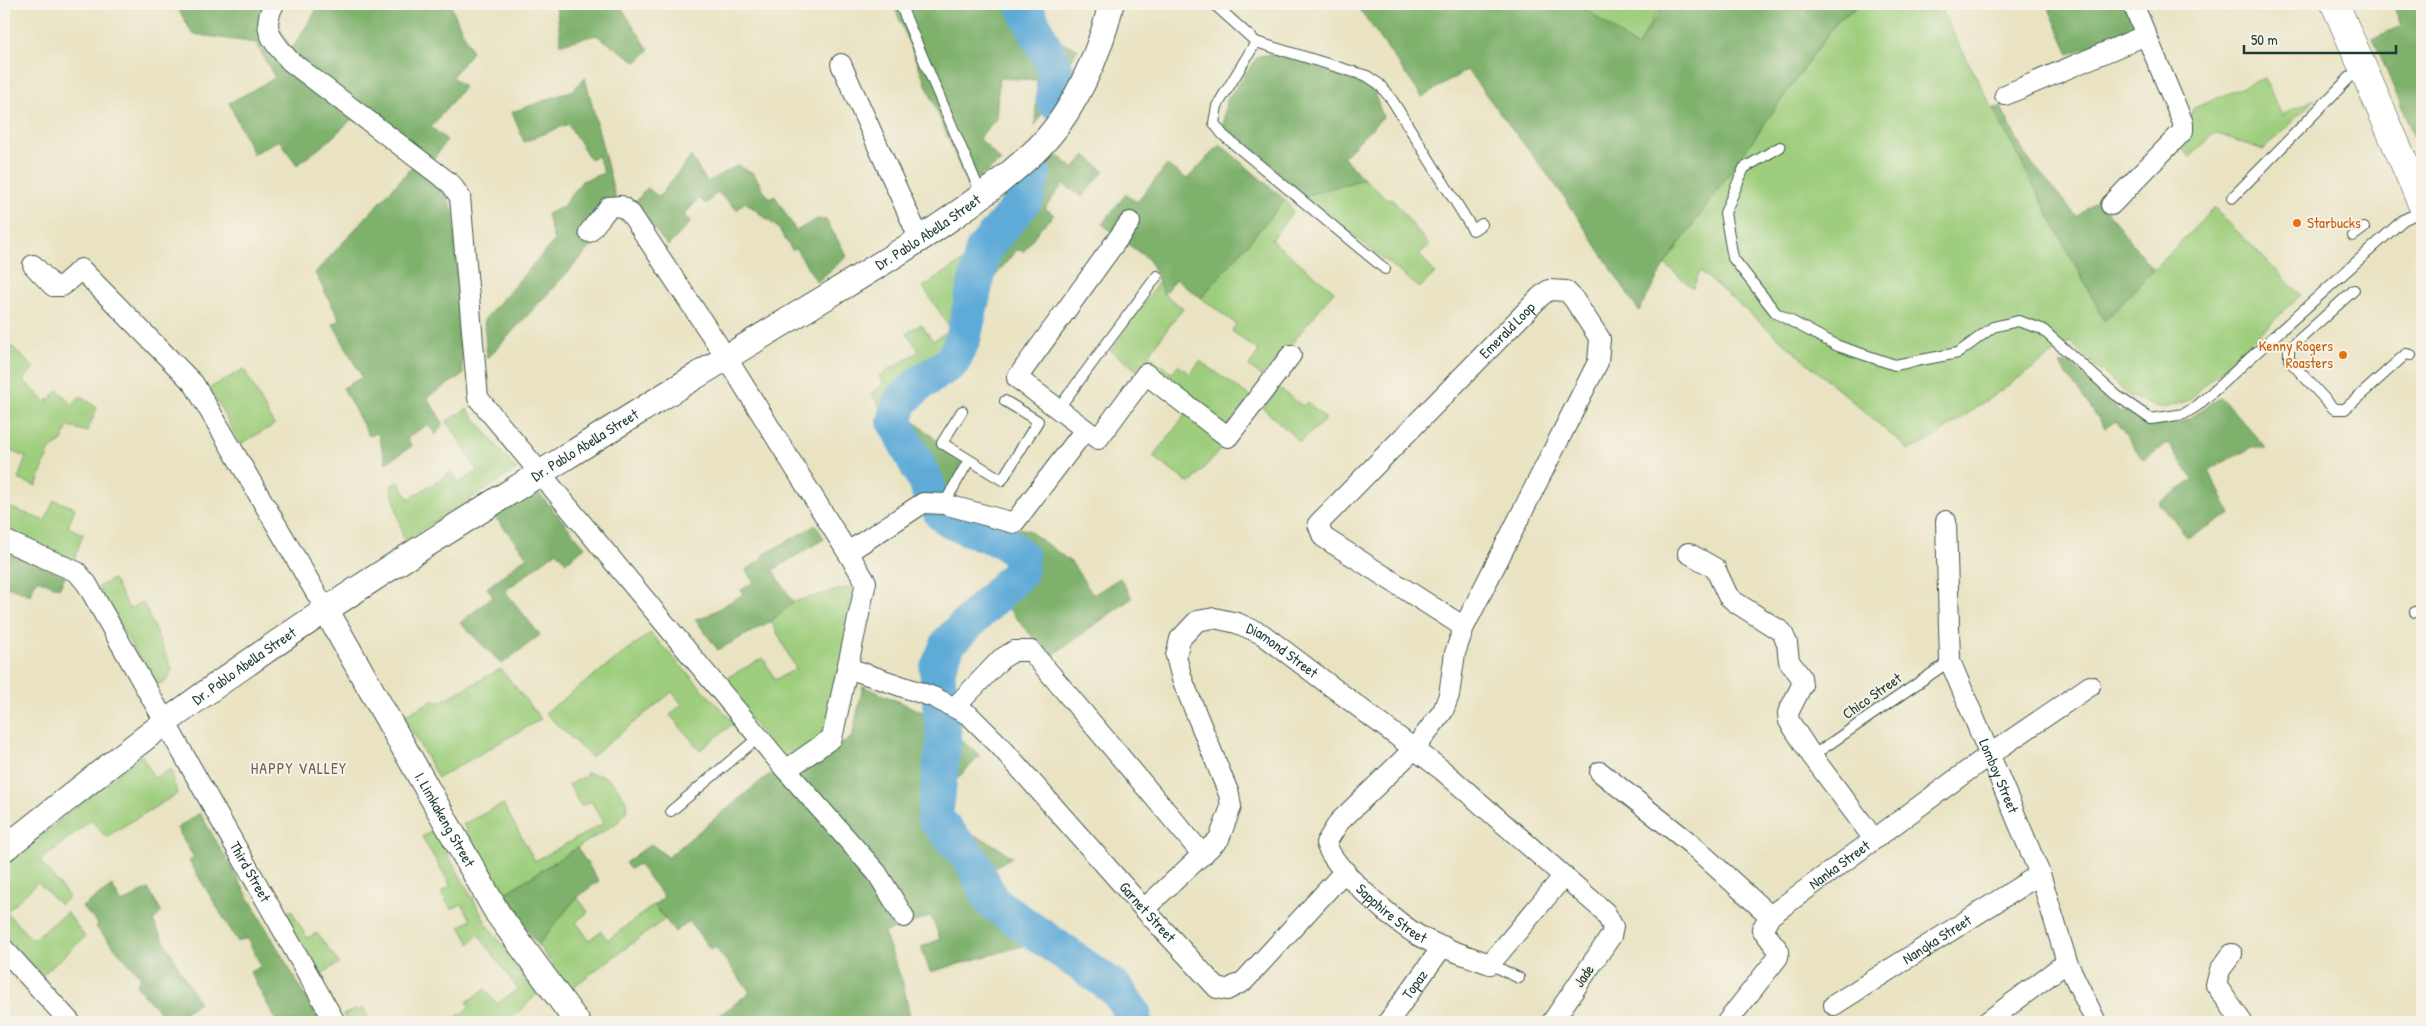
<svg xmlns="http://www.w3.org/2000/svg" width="2426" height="1026" font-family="'Patrick Hand',sans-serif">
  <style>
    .green { fill: #9ece7d; stroke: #5e8658 }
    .forest { fill: #7eb16c; stroke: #4e7750 }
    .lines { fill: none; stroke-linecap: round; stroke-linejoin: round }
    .river { stroke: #5fabd8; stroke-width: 36 }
    .service-casing { stroke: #3d5649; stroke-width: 12 }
    .minor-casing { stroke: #3d5649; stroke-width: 22 }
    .tertiary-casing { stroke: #3d5649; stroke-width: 27 }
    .secondary-casing { stroke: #3d5649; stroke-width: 29 }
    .service { stroke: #fff; stroke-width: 10 }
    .minor { stroke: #fff; stroke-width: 20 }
    .tertiary { stroke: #fff; stroke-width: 25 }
    .secondary { stroke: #fff; stroke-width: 28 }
    .food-dot { fill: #e8710a; stroke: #f7f3e8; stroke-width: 2 }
    .labels { text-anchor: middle; stroke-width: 4; stroke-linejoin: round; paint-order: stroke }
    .food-label { font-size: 15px; fill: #c56008; stroke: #f7f3e8; text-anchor: start }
    .street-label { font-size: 15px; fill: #1f3d34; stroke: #f7f3e8 }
    .neighbourhood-label { font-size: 16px; letter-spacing: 1px; fill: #6a6253; stroke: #f7f3e8 }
  </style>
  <rect width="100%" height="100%" fill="#f7f3e8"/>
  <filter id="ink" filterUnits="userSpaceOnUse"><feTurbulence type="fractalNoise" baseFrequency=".02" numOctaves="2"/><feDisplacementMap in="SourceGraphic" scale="10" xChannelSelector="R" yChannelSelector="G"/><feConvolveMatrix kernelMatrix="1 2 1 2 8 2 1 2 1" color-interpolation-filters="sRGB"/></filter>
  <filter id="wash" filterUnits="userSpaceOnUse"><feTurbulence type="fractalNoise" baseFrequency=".0096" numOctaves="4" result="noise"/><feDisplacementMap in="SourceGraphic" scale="20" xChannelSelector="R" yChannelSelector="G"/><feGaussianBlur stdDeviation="1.12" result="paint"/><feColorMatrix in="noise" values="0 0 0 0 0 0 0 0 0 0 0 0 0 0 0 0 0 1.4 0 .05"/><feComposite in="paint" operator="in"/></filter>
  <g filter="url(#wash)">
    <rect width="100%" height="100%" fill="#e9e3c2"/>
    <!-- green -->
    <path class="green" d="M 1579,4 L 1661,4 L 1637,47 Z
      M 1861,4 L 1938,4 L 2104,320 L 2214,208 L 2301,295 L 2189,400 L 2162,409 L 2129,396 L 2070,342 L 1927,442 L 1909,450 L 1700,271 L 1693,288 L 1665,264 L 1838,20 Z
      M 2264,78 L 2282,115 L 2315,99 L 2263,150 L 2215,133 L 2190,157 L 2179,146 L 2194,108 Z
      M 1364,179 L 1388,200 L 1391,197 L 1429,246 L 1419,254 L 1435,273 L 1420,288 L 1303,196 Z
      M 1285,200 L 1293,211 L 1271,240 L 1334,291 L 1264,378 L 1249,366 L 1259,351 L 1232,331 L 1236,324 L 1201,298 Z
      M 969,257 C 966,272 958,338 952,347 C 935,374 901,385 884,413 L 871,393 L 884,384 L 879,376 L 919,351 L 907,333 L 921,324 L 933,341 L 951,329 L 923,287 Z
      M 1159,282 L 1164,294 L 1183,308 L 1148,355 L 1172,373 L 1178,365 L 1190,374 L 1200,361 L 1251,397 L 1227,426 L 1138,371 L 1111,351 Z
      M 13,347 L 34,368 L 23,380 L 46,402 L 58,390 L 72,404 L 81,396 L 97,408 L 87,432 L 68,426 L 62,441 L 50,449 L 36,486 L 18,479 L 26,457 L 4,449 L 4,431 L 8,427 L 4,423 L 4,351 Z
      M 244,369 L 274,425 L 240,444 L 210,388 Z
      M 1277,387 L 1303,406 L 1307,402 L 1326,419 L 1300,442 L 1263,408 Z
      M 467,409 L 516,470 L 404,541 L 391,486 L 398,481 L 409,499 L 451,472 L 459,483 L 478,471 L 447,421 Z
      M 1187,413 L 1226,443 L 1190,484 L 1153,457 Z
      M 54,500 L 75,508 L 68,527 L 83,534 L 74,560 L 4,531 L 4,505 L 45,521 Z
      M 113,579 L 129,609 L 143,602 L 172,670 L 167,680 L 155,686 L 98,587 Z
      M 853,586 L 842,670 L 822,739 L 787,764 L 719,682 L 763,658 L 775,680 L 796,669 L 771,621 L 793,602 Z
      M 650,633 L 734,723 L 700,750 L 670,715 L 682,704 L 672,692 L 591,757 L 545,713 Z
      M 501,669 L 541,719 L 438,778 L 404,716 L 435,699 L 438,703 Z
      M 142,755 L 154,778 L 171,769 L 177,794 L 112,833 L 107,838 L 91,820 L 40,861 L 69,897 L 60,905 L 38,882 L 6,912 L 32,940 L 67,912 L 85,937 L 40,977 L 4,934 L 4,865 Z
      M 586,773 C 613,777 612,780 627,802 L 626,811 L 618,822 L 502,895 L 463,824 L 503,804 L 535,861 L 604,823 L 591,801 L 581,806 L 569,785 L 587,775 Z
      M 434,830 L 487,924 L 537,994 L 509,1022 L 458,1022 L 455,1018 L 470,1007 L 467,1002 L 485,989 L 497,1004 L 518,989 L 478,934 L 470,944 L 460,926 L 471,920 L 462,904 L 451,909 L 441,892 L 451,886 L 422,837 Z
      M 577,897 L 588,912 L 576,922 L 589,940 L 601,931 L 608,940 L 654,905 L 665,919 L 570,989 L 538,945 Z
      M 291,910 L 307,938 L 317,933 L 339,963 L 315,978 L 281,916 Z
      M 364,1008 L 370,1021 L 347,1022 L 343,1015 L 356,1009 L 358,1011 Z"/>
    <!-- forest -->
    <path class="forest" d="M 175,4 L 244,4 L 267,8 L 292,49 L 320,4 L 450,4 L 472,52 L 452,77 L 464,87 L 431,127 L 447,140 L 433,159 L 352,119 L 325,144 L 297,165 L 279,140 L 253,154 L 229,103 L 275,78 L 256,43 L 193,34 Z
      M 556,4 L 619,4 L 649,50 L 637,62 L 596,35 L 561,44 Z
      M 893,4 L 1026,4 L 1044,24 L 1042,36 L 1078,48 L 1035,126 L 1037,80 L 999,78 L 996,119 L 979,138 L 1001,161 L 968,186 Z
      M 1356,4 L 1579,4 L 1637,47 L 1664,4 L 1861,4 L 1838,20 L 1665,264 L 1639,311 L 1563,195 L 1467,70 L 1422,97 Z
      M 2047,4 L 2126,4 L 2137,28 L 2069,54 Z
      M 2393,4 L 2422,4 L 2422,156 L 2373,38 L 2401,26 Z
      M 1279,54 L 1372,87 L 1383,117 L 1343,157 L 1364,179 L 1303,196 L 1223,126 L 1226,101 L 1258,56 Z
      M 585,77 L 620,216 L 487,359 L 484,320 L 554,241 L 547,214 L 562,207 L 582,181 L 604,173 L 598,156 L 590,159 L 568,124 L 524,142 L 512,112 L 574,90 Z
      M 2001,107 L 2025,155 L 2077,217 L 2103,195 L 2108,212 L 2153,270 L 2105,321 L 1993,108 Z
      M 1220,144 L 1285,200 L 1201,298 L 1175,279 L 1164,294 L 1149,260 L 1102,224 L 1126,194 L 1137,202 L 1167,165 L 1187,179 Z
      M 1052,151 L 1074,169 L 1085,155 L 1104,171 L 1082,197 L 1063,184 L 1045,208 L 1054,215 L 1040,228 L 1024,251 L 1016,250 L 978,298 L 969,340 L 908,416 L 961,461 L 955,498 L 961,518 L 1028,530 L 1072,563 L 1093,595 L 1120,578 L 1132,598 L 1050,657 L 995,593 L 1013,569 L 997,553 L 934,527 L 923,494 L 907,470 L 913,465 L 884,413 L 892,399 L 940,360 L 953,346 L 973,237 L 1020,203 L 1008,187 Z
      M 691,156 L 707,182 L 738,165 L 754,174 L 769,199 L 775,196 L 796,231 L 817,219 L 826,220 L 847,256 L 817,282 L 796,249 L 792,250 L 778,228 L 745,202 L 737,210 L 717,192 L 706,204 L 699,198 L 684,215 L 691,222 L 668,246 L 634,204 L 647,188 L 659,197 Z
      M 414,165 L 443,186 L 454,214 L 463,375 L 427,397 L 443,423 L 436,435 L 428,424 L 407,438 L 412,446 L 386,463 L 378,433 L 369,436 L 343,388 L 362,377 L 333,324 L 340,320 L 315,273 Z
      M 2070,363 L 2119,411 L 2183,422 L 2221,397 L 2266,448 L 2251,448 L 2208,470 L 2231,514 L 2188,537 L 2159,503 L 2193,480 L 2168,443 L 2143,460 L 2116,421 L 2105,428 L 2060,365 Z
      M 535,489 L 585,547 L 566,562 L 557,551 L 505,591 L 540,635 L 502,664 L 460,623 L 493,596 L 487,588 L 527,556 L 494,516 Z
      M 816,525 L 824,539 L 773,570 L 793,602 L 771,621 L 718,650 L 695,619 L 705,617 L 743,594 L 741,590 L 754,582 L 746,570 L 762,559 L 763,555 Z
      M 4,551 L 65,576 L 59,588 L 37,579 L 30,595 L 8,586 L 4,596 Z
      M 863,686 L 934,717 L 980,756 L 943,792 L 935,821 L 988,841 L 1012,857 L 976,878 L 984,901 L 1037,942 L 930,972 L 921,947 L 940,939 L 931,916 L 884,933 L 903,983 L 911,1022 L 711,1022 L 750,992 L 715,947 L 711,950 L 689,921 L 675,932 L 654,905 L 664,897 L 638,864 L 630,869 L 625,863 L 651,844 L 668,857 L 768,775 L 807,769 L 852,737 Z
      M 200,813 L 320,1022 L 277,1022 L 250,972 L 261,966 L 247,938 L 238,942 L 189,861 L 194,858 L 177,828 Z
      M 577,848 L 599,881 L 577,897 L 538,945 L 502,895 Z
      M 112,886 L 122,903 L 148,889 L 162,912 L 153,921 L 199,1003 L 181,1014 L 185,1022 L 169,1022 L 136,986 L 141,977 L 96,927 L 98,924 L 82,907 Z"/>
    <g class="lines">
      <!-- river -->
      <path class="river" d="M 1023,4 L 1056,71 L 1054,101
        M 930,495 L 927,484 L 895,422 L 900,402 L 919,384 L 952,362 L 963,339 L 983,250 L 1026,198 L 1033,173
        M 941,513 L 955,523 L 1004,541 L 1021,557 L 1020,572 L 949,642 L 937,670 L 944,738 L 935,818 L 972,861 L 992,902 L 1115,988 L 1133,1013 L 1135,1022"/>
    </g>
  </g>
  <g filter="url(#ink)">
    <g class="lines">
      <defs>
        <path id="service" d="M 900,4 L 981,194
          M 1214,4 L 1256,42 L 1217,106 L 1214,123 L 1223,135 L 1385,269
          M 1256,42 L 1367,76 L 1379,84 L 1392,100 L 1473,230 L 1482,224
          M 1780,147 L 1744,168 L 1725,213 L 1733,258 L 1776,313 L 1838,346 L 1895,365 L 1958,353 L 1993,327 L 2018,321 L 2042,329 L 2116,395 L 2151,419 L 2184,414 L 2197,406 L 2403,220 L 2422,211
          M 2232,198 L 2361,66
          M 2353,236 L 2364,228
          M 2354,290 L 2289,349 L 2289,360 L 2334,409 L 2345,409 L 2406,354 L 2411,355
          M 1058,409 L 1157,276
          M 962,411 L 942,443 L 1002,480 L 1038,421 L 1005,401
          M 944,504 L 969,460
          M 2415,612 L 2422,610
          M 1812,756 L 1950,661
          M 671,811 L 759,737
          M 1490,964 L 1519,978"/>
        <g id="minor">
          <path d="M 274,4 C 260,30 273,41 290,61 L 451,184 L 460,197 L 478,398 L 786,770 L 877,873 L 904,917"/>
          <path d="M 841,64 L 920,240"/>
          <path d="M 2005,95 L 2146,35"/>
          <path d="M 2111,205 L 2183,131 L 2183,123 L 2133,4"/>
          <path d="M 1130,222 L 1017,378 L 1098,439 L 1146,374 L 1228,437 L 1291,355"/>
          <path d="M 589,232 L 609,207 L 621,206 L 631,214 L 726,357 L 866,582 L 832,738 L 786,770"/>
          <path d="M 33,265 L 53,286 L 62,286 L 81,269 L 194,384 L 326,610"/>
          <path id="s1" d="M 1946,521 L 1950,661 L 2040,874 L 2067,962 L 2096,1022"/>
          <path id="s2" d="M 4,540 L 77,572 L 87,584 L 335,1022"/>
          <path d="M 848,552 L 923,503 L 944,504 L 1014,523 L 1085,430"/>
          <path d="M 1688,553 L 1715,568 L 1728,596 L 1735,602 L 1782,632 L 1787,643 L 1789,661 L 1801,677 L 1802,685 L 1788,713 L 1789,721 L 1812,756 L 1874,839"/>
          <path id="s3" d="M 1464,627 L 1323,537 L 1318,524 L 1541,296 L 1549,290 L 1566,291 L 1573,298 L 1600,339 L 1598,362 L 1464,627 L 1455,653 L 1449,695 L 1443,711 L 1414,749 L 1339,822 L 1326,843 C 1333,869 1398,925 1423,938 C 1444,949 1468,956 1490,964 L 1563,877"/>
          <path id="s4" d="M 848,668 L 933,697 L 969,715 L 1000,746 L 1144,909 L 1217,988 L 1227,990 L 1244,981 L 1345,871"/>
          <path d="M 955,707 L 1001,659 L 1014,651 L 1031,651 L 1203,855"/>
          <path d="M 1600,772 L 1691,844 L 1770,916"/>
          <path id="s5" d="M 1144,909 L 1219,839 L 1231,807 L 1229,794 L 1182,679 L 1176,656 L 1180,639 L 1197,621 L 1214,618 L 1237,623 L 1262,634 L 1442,770 L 1605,912 L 1613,927 L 1611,936 L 1552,1022"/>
          <path d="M 4,949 L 70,1022"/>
          <path d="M 2232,954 L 2220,970 L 2216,985 L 2242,1022"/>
          <path id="s6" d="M 1834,1005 L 2040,874"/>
          <path id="s7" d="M 1388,1022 L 1443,946"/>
          <path id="s8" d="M 1727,1022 L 1778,957 L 1779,951 L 1762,929 L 1770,916 L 1989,755 L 2090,686"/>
          <path d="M 1987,1022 L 2067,962"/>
        </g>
        <g id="tertiary">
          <path id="s9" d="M 326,610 L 498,914 L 577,1022"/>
          <path id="s10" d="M 4,849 C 58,807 111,763 166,722 C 316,610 477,513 635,414 C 697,375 760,337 823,299 C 896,255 970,211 1033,153 C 1072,117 1100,54 1111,4"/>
        </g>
        <path id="secondary" d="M 2335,4 L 2422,204"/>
      </defs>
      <!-- service casing -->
      <use href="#service" class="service-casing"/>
      <!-- minor casing -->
      <use href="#minor" class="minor-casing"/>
      <!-- tertiary casing -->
      <use href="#tertiary" class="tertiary-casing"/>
      <!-- secondary casing -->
      <use href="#secondary" class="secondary-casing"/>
      <!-- service -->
      <use href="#service" class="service"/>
      <!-- minor -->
      <use href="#minor" class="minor"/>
      <!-- tertiary -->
      <use href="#tertiary" class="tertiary"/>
      <!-- secondary -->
      <use href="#secondary" class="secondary"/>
    </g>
  </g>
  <!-- markers -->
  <g class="food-dot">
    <circle cx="2297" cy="223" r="5"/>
    <circle cx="2343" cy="355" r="5"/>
  </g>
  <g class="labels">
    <!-- food labels -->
    <g class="food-label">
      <text x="2307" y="228">Starbucks</text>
      <text x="2333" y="351" text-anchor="end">Kenny Rogers<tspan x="2333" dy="17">Roasters</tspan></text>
    </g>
    <!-- street labels -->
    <g class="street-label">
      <text dy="5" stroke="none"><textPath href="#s10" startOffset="1112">Dr. Pablo Abella Street</textPath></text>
      <text dy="5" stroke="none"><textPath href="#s3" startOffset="452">Emerald Loop</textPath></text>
      <text dy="5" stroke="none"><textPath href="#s10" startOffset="708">Dr. Pablo Abella Street</textPath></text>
      <text dy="5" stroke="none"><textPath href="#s5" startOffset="434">Diamond Street</textPath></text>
      <text dy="5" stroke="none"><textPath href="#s10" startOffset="302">Dr. Pablo Abella Street</textPath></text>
      <text transform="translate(1872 696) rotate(-35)" y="5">Chico Street</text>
      <text dy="5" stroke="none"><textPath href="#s1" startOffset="265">Lomboy Street</textPath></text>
      <text dy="5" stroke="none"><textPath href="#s9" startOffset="241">I. Limkakeng Street</textPath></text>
      <text dy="5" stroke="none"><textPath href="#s8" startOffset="218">Nanka Street</textPath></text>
      <text dy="5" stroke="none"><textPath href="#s2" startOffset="426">Third Street</textPath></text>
      <text dy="5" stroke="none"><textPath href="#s3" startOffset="1268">Sapphire Street</textPath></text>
      <text dy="5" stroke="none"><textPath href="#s4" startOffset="396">Garnet Street</textPath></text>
      <text dy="5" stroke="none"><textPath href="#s6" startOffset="122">Nangka Street</textPath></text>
      <text transform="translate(1584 976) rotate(-55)" y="5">Jade</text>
      <text dy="5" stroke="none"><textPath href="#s7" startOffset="46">Topaz</textPath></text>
    </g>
    <!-- neighbourhood labels -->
    <g class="neighbourhood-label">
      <text x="299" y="774">HAPPY VALLEY</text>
    </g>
  </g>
  <!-- margin -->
  <rect width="2426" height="1026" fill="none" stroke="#f7f3e8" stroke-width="20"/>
  <!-- scale -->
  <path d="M2244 45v8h152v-8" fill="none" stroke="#1f3d34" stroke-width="2.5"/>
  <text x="2251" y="45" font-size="15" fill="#1f3d34" stroke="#f7f3e8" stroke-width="4" paint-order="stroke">50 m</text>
</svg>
